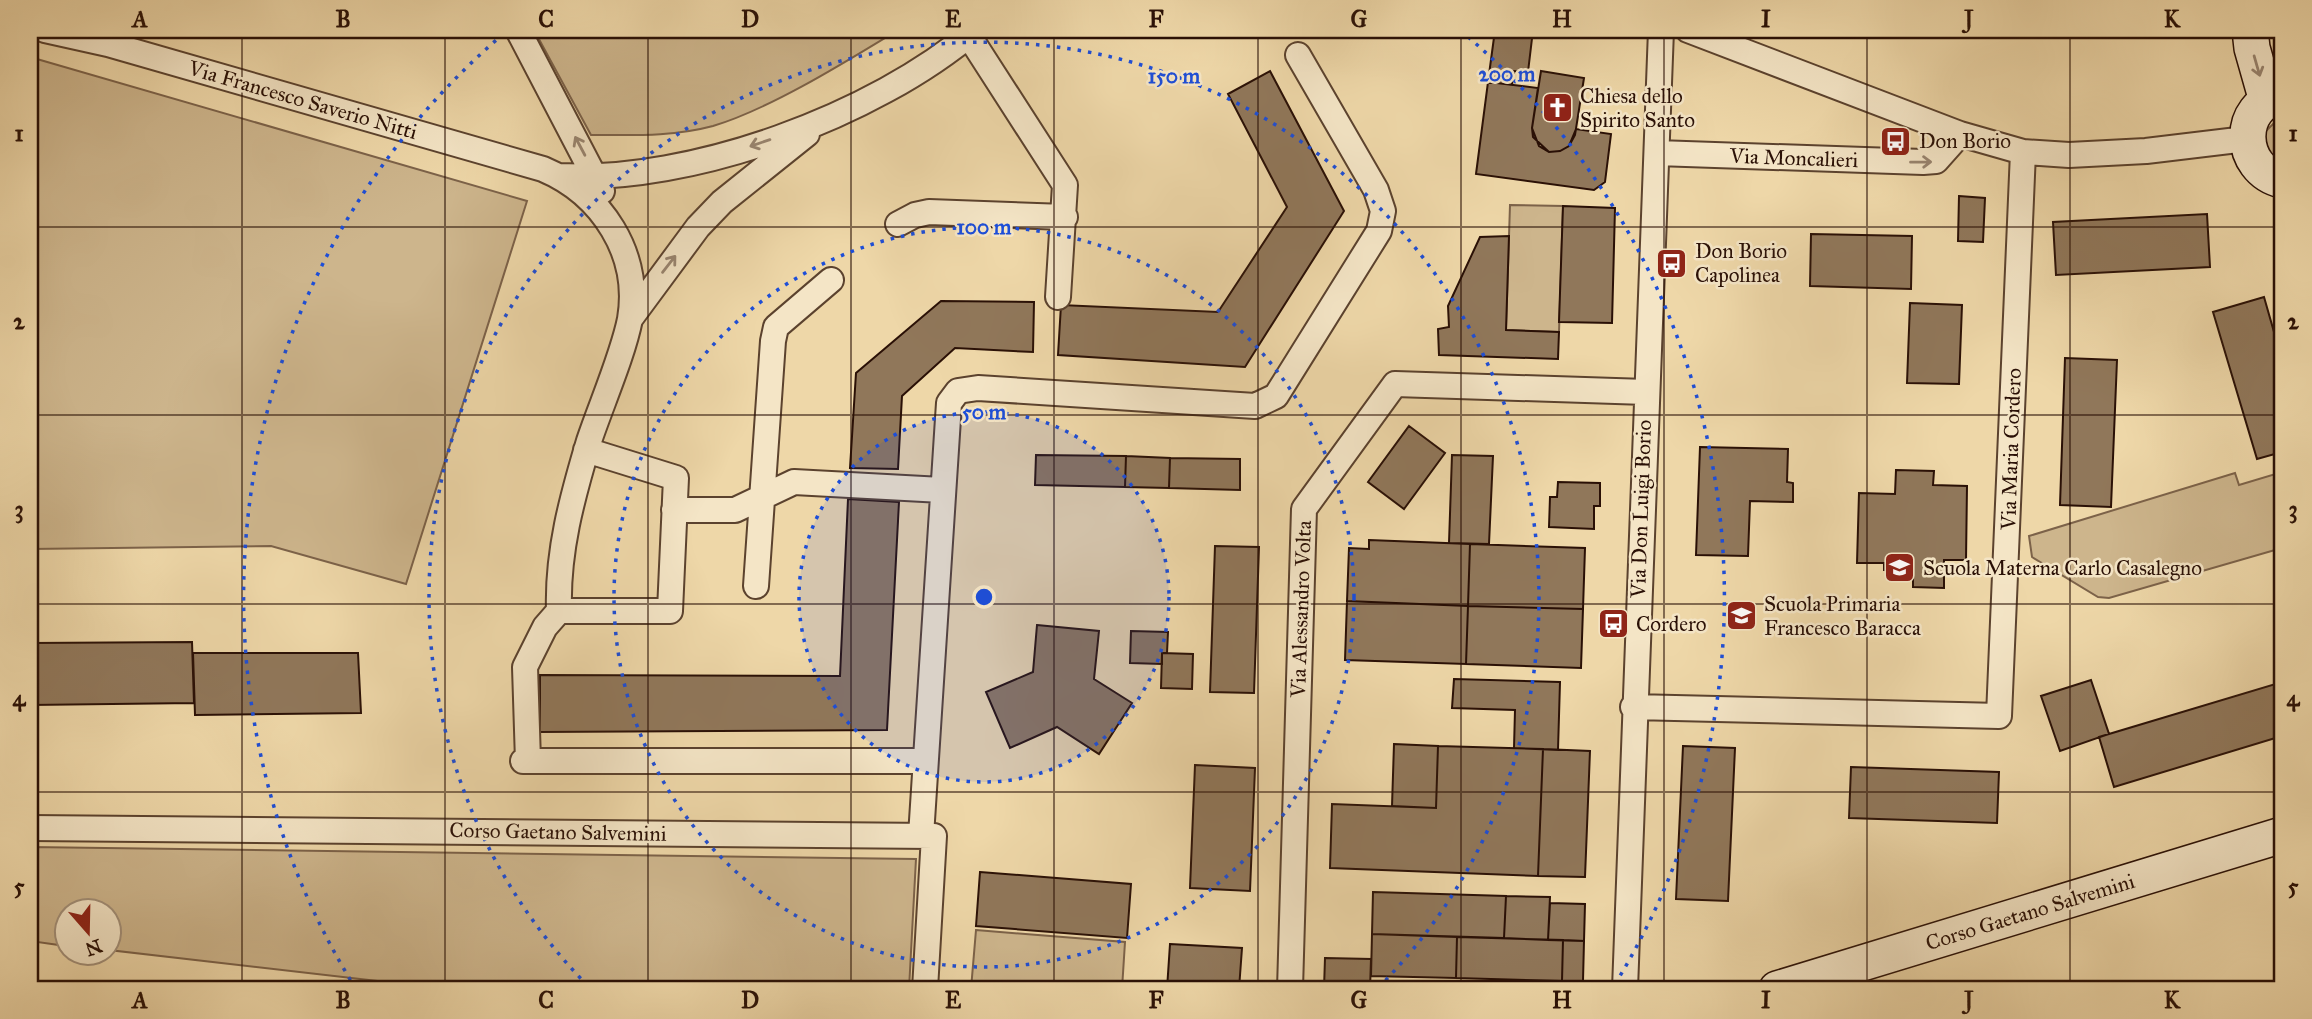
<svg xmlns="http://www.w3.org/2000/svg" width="2312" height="1019" font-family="'IM FELL Great Primer',serif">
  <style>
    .green { fill: #cdb58c; stroke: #7c6249; stroke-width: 2 }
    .building { fill: #90775a; stroke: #2a1006; stroke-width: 2 }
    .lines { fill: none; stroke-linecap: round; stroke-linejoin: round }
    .street-casing { stroke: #5b422e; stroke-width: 28 }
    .secondary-casing { stroke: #2a1006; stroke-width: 38 }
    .street { stroke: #f4e5c6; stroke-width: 24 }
    .secondary { stroke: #f4e5c6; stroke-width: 35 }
    .oneway { stroke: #998570 }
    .grid { fill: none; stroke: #2a1006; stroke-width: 2; stroke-opacity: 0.55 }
    .ring { fill: none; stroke: #1d4ed8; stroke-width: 3.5; stroke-dasharray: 3.5 7 }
    .labels { text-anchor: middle; stroke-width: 5; stroke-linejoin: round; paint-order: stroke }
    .poi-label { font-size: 21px; fill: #2a1006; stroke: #f4e5c6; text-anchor: start }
    .street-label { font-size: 21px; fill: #2a1006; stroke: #f4e5c6 }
    .centre { fill: #1d4ed8; stroke: #f4e5c6; stroke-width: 3.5 }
    .ring-label { font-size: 21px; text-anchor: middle; font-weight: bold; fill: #1d4ed8; stroke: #f4e5c6; stroke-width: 5; stroke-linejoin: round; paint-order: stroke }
    .neatline { fill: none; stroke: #2a1006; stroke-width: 2.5 }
    .grid-label { font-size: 23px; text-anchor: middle; font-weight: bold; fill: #2a1006 }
  </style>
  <rect width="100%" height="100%" fill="#eed7a8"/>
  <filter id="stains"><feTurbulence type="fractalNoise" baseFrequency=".00286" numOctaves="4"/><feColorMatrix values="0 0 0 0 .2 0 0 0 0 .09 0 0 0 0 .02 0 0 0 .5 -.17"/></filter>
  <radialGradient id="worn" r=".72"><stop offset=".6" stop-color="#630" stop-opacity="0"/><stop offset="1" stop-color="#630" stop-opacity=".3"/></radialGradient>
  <!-- green -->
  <path class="green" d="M 534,30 L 898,30 C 847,61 770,109 713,126 C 672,137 632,135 591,135 Z
    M 30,57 L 527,201 L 406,584 L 271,546 L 30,549 Z
    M 2282,120 L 2282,163 L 2266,152 L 2265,132 L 2274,123 Z
    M 1510,205 L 1563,206 L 1559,332 L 1506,330 Z
    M 2282,472 L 2282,548 L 2109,598 L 2098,597 L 2032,557 L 2029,536 L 2235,473 L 2239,485 Z
    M 30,847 L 916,859 L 909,989 L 447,989 L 109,950 L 108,911 L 66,911 L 66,946 L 30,941 Z
    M 976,930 L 1125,942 L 1122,989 L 971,989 Z"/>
  <!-- building -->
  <path class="building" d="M 1495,30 L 1533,30 L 1528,72 L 1514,71 L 1512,85 L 1488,82 Z
    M 1270,71 L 1344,211 L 1245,367 L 1058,355 L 1061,305 L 1218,312 L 1287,207 L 1228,94 Z
    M 1541,71 L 1584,78 L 1575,135 L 1569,146 L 1560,151 L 1549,152 L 1533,137 L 1532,128 Z
    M 1488,82 L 1538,88 L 1532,128 L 1539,146 L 1549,152 L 1560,151 L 1569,146 L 1576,129 L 1611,134 L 1605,182 L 1594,190 L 1476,174 Z
    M 1959,196 L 1985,198 L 1983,242 L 1958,241 Z
    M 1563,206 L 1615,208 L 1612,323 L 1559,322 Z
    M 2207,214 L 2210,267 L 2056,275 L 2053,222 Z
    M 1811,234 L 1912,236 L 1911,289 L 1810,286 Z
    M 1509,236 L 1506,330 L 1559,332 L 1558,359 L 1439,355 L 1438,329 L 1449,327 L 1448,306 L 1480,237 Z
    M 2264,297 L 2282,360 L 2282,452 L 2257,459 L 2213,312 Z
    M 941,301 L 1034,302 L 1033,352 L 955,348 L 902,396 L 898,469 L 850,468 L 856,373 Z
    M 1910,303 L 1962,305 L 1959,384 L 1907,383 Z
    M 2065,358 L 2117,360 L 2111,507 L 2060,505 Z
    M 1409,426 L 1445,453 L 1404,509 L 1368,482 Z
    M 1700,447 L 1788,449 L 1787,482 L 1793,483 L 1793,502 L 1750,501 L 1748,556 L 1696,555 Z
    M 1036,455 L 1126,456 L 1125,487 L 1035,485 Z
    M 1452,455 L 1493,456 L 1489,544 L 1449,543 Z
    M 1126,456 L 1170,458 L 1169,488 L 1125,487 Z
    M 1170,458 L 1240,459 L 1240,490 L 1169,488 Z
    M 1896,470 L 1934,471 L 1933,485 L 1967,486 L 1966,560 L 1944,560 L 1944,588 L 1913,587 L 1913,571 L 1884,570 L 1884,563 L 1857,563 L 1859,493 L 1895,494 Z
    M 1558,482 L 1600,483 L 1600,506 L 1594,506 L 1594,529 L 1549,527 L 1550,497 L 1557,497 Z
    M 848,499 L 899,502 L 887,730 L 540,732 L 540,675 L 840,676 Z
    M 1369,540 L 1470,544 L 1468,606 L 1347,601 L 1349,548 L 1369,549 Z
    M 1470,544 L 1585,548 L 1583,609 L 1468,606 Z
    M 1215,546 L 1259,547 L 1254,693 L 1210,692 Z
    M 1347,601 L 1468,606 L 1466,664 L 1345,660 Z
    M 1468,606 L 1583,609 L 1581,668 L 1466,664 Z
    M 1037,625 L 1099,631 L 1094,679 L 1132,703 L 1099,754 L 1057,727 L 1010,748 L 986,692 L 1033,672 Z
    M 1131,631 L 1168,632 L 1167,653 L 1162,653 L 1162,664 L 1130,663 Z
    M 192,642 L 194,703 L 30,705 L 30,643 Z
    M 193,653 L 358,653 L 361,713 L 195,715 Z
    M 1162,653 L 1193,654 L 1192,689 L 1161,688 Z
    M 1454,679 L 1560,682 L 1558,750 L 1514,748 L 1515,710 L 1452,708 Z
    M 2091,680 L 2109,734 L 2060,751 L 2041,696 Z
    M 2282,682 L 2282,736 L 2114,787 L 2099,737 Z
    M 1394,744 L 1438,746 L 1436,808 L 1392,806 Z
    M 1438,746 L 1543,749 L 1538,876 L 1330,868 L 1332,804 L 1436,808 Z
    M 1683,746 L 1735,748 L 1728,901 L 1676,899 Z
    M 1543,749 L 1590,751 L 1585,877 L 1538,876 Z
    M 1195,765 L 1255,768 L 1250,891 L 1190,888 Z
    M 1851,767 L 1999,772 L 1997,823 L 1849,818 Z
    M 980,872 L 1131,884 L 1127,938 L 976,926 Z
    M 1373,892 L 1506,896 L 1504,938 L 1372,934 Z
    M 1506,896 L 1550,897 L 1548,940 L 1504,938 Z
    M 1550,903 L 1585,904 L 1584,941 L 1548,940 Z
    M 1372,934 L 1457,937 L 1456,978 L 1371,976 Z
    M 1457,937 L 1563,940 L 1562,981 L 1456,978 Z
    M 1563,940 L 1584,941 L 1583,981 L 1562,981 Z
    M 1170,944 L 1242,948 L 1239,989 L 1167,989 Z
    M 1325,958 L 1371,959 L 1370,989 L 1324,989 Z"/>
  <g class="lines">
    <defs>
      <path id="street" d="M 45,30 L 108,44 L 543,169 C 602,194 641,254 630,319 C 623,355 601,405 589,441 C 572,498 557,552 559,611 L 670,611 L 676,478 L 586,450
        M 518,30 L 602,191
        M 1688,30 L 1960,134 L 2023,152 L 2069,155 L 2146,151 L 2246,139
        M 969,36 L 1065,185 L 1058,297
        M 1657,153 L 1923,162 L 1936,161 L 1960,134
        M 559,176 C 692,183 874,116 975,30
        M 898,224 L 915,215 L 929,212 L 1065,217
        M 630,319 L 698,227 L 722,202 L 807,134
        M 674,510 L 735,510 L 794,482 L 942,490
        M 756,586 L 773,341 L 776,327 L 831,280
        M 1633,707 L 1999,716 L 2023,152
        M 523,761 L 924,761
        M 528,761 L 525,667 L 545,627 L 559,611
        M 30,828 L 934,836 L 925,989
        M 921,836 L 949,403 L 958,391 L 978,388 L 1255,406 L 1276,396 L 1379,231 L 1383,211 L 1376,190 L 1298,55
        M 1290,989 L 1304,509 L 1395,384 L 1646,392
        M 1625,989 L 1661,30"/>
      <path id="secondary" d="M 2250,30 L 2252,48 L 2267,101
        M 2282,96 C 2235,104 2238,170 2282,180
        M 1777,989 L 2282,835"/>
    </defs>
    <!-- street casing -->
    <use href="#street" class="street-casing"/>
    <!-- secondary casing -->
    <use href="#secondary" class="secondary-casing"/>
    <!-- street -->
    <use href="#street" class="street"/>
    <!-- secondary -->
    <use href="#secondary" class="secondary"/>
  </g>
  <!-- one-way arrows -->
  <defs><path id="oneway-shaft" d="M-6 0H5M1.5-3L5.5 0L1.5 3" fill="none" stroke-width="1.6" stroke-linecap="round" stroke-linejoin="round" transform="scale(1.75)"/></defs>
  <g class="oneway">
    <use href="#oneway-shaft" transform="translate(2257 66) rotate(74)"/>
    <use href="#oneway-shaft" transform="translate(760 143) rotate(161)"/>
    <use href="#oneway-shaft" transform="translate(580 146) rotate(-118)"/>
    <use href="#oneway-shaft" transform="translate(1921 162) rotate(-1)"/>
    <use href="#oneway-shaft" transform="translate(669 264) rotate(-52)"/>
  </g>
  <!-- grid -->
  <path class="grid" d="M 242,30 L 242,989M 445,30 L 445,989M 648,30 L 648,989M 851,30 L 851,989M 1054,30 L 1054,989M 1258,30 L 1258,989M 1461,30 L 1461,989M 1664,30 L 1664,989M 1867,30 L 1867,989M 2070,30 L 2070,989M 30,227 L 2282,227M 30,415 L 2282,415M 30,604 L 2282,604M 30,792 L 2282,792"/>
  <!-- distance rings -->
  <circle cx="984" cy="597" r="185" fill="#1d4ed8" fill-opacity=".12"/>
  <g class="ring">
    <circle cx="984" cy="597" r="185"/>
    <circle cx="984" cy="597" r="370"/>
    <path d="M588 986A555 555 0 1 1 1380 986"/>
    <path d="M356 989A740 740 0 0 1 508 30M1460 30A740 740 0 0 1 1612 989"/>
  </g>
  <!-- icons -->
  <defs>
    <symbol id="church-square" viewBox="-11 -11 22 22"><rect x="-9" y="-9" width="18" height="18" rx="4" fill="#8f2418" stroke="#f4e5c6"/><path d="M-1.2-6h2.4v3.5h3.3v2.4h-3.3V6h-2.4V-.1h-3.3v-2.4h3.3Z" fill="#fff"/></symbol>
    <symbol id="bus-square" viewBox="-11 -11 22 22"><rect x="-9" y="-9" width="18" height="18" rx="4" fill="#8f2418" stroke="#f4e5c6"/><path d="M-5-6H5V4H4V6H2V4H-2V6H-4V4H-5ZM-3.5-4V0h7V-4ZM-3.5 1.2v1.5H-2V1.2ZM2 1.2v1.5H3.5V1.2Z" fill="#fff"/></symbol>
    <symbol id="school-square" viewBox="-11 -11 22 22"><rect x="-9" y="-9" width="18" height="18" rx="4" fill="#8f2418" stroke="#f4e5c6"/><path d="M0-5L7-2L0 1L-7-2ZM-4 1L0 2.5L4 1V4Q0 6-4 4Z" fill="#fff"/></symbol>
  </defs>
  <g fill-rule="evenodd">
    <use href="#church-square" x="1540" y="90" width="35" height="35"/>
    <use href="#bus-square" x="1878" y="124" width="35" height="35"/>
    <use href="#bus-square" x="1654" y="246" width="35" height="35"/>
    <use href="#school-square" x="1882" y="550" width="35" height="35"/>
    <use href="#school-square" x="1724" y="598" width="35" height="35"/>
    <use href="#bus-square" x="1596" y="606" width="35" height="35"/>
  </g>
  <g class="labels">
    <!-- poi labels -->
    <g class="poi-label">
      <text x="1580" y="103">Chiesa dello<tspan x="1580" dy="24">Spirito Santo</tspan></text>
      <text x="1919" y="148">Don Borio</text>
      <text x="1695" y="258">Don Borio<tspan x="1695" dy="24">Capolinea</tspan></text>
      <text x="1923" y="575">Scuola Materna Carlo Casalegno</text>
      <text x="1764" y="611">Scuola Primaria<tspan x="1764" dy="24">Francesco Baracca</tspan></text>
      <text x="1636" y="631">Cordero</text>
    </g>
    <!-- street labels -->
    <g class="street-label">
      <text transform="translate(303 100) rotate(16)" y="7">Via Francesco Saverio Nitti</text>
      <text transform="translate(1794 158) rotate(2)" y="7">Via Moncalieri</text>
      <text transform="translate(2011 449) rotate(-88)" y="7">Via Maria Cordero</text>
      <text transform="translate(1641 509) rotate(-88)" y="7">Via Don Luigi Borio</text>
      <text transform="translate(1301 609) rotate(-88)" y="7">Via Alessandro Volta</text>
      <text transform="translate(558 832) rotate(1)" y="7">Corso Gaetano Salvemini</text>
      <text transform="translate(2030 912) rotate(-17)" y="7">Corso Gaetano Salvemini</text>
    </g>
  </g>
  <circle cx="984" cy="597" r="10" class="centre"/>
  <g class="ring-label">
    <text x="1507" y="81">200 m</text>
    <text x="1174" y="83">150 m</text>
    <text x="984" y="234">100 m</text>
    <text x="984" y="419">50 m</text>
  </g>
  <!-- margin -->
  <rect width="2312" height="1019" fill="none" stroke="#eed7a8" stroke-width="77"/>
  <!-- north arrow -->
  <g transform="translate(88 932) rotate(160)"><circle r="33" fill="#f4e5c6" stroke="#a39079" stroke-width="2"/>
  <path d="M0-5L12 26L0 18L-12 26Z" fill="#8f2418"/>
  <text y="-10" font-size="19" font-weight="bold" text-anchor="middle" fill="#2a1006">N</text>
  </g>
  <rect x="38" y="38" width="2236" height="943" class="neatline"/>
  <g class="grid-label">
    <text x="140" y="27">A</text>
    <text x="343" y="27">B</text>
    <text x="546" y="27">C</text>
    <text x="750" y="27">D</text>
    <text x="953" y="27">E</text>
    <text x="1156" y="27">F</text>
    <text x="1359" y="27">G</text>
    <text x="1562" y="27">H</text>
    <text x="1766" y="27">I</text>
    <text x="1969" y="27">J</text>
    <text x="2172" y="27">K</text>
    <text x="19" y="141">1</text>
    <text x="2293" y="141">1</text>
    <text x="19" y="329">2</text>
    <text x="2293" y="329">2</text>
    <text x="19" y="517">3</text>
    <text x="2293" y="517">3</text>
    <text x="19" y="706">4</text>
    <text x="2293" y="706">4</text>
    <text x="19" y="894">5</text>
    <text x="2293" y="894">5</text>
    <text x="140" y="1008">A</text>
    <text x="343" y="1008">B</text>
    <text x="546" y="1008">C</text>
    <text x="750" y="1008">D</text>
    <text x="953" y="1008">E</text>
    <text x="1156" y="1008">F</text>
    <text x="1359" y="1008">G</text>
    <text x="1562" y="1008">H</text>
    <text x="1766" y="1008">I</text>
    <text x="1969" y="1008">J</text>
    <text x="2172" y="1008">K</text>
  </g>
  <rect width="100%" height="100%" filter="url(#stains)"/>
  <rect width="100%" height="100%" fill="url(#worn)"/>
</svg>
